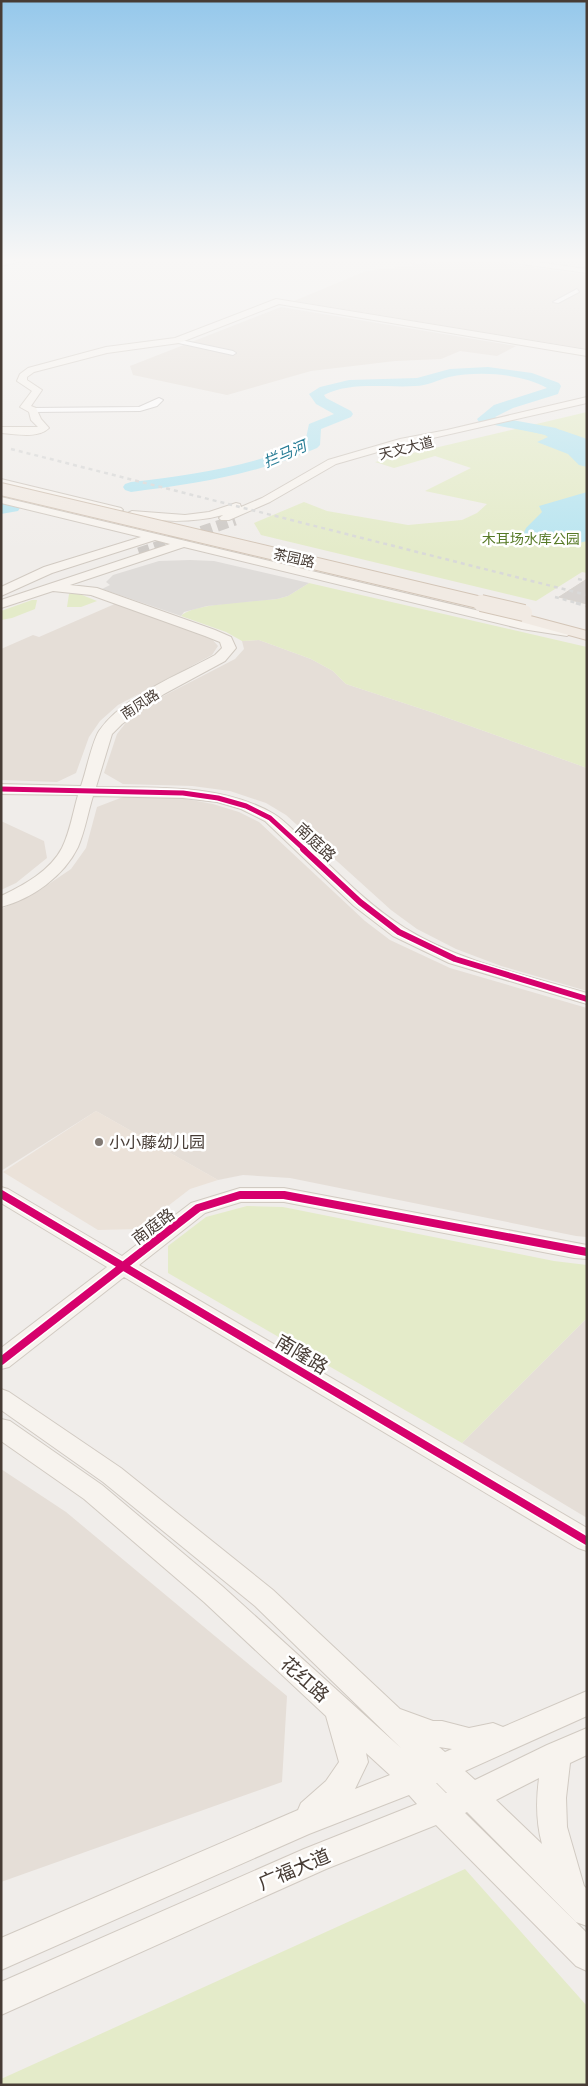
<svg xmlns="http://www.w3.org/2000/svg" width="588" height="2086" font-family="Helvetica,'Noto Sans SC',sans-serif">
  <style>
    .residential { fill: #e5ded7 }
    .education { fill: #ebe2d9 }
    .green { fill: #e4ebc9 }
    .parking { fill: #dfdcd9 }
    .water { fill: #b9e5f0 }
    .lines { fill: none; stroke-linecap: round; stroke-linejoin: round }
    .river { fill: #b9e5f0; fill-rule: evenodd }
    .building { fill: #d8d4d1; stroke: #d9d4cf }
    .secondary-tunnel { stroke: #cecac6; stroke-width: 11; stroke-dasharray: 11 5.5; stroke-linecap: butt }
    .street-casing { stroke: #cdc9c6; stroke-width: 2 }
    .secondary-casing { stroke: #d1cac2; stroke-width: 2 }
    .primary-casing { stroke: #d3c5b7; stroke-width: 2 }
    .street { fill: #fdfcfc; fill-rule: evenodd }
    .secondary { fill: #f7f3ee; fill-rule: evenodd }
    .primary { fill: #f1eae3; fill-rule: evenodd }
    .rail-far1 { stroke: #d9d9d8; stroke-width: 2.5; stroke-dasharray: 4 4; stroke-linecap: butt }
    .rail { stroke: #d9d9d8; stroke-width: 3; stroke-dasharray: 5 5; stroke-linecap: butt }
    .primary-bridge-far1-casing { stroke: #d3c5b7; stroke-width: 14; stroke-linecap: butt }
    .primary-bridge-casing { stroke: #d3c5b7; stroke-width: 18; stroke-linecap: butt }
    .primary-bridge-far1 { stroke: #f1eae3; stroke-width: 12 }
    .primary-bridge { stroke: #f1eae3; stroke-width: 16 }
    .cycleway-far2-casing { stroke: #fff; stroke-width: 8 }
    .cycleway-far1-casing { stroke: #fff; stroke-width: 9 }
    .cycleway-casing { stroke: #fff; stroke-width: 11 }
    .cycleway-far2 { stroke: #d6006c; stroke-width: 5 }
    .cycleway-far1 { stroke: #d6006c; stroke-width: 6 }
    .cycleway { stroke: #d6006c; stroke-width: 8 }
    .poi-dot { fill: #827a74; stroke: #fff; stroke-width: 2 }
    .labels { text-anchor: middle; stroke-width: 5; stroke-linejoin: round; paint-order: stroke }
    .far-street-label { font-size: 14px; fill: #473c35; stroke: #fff }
    .far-park-label { font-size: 14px; fill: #577a27; stroke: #fff }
    .far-water-label { font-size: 15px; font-style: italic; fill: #267c95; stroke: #fff }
    .street-label { font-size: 16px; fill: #473c35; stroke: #fff }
    .poi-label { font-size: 16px; fill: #473c35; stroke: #fff; text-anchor: start }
    .near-street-label { font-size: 19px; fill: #473c35; stroke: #fff }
  </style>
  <rect width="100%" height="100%" fill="#f0edea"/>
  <!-- residential -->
  <path class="residential" d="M 449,261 L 489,261 L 587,275 L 587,349 L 294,301 L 366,271 Z
    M 281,307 L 516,346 L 497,356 L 460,351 L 441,359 L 395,361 L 311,371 L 227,395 L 133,375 L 130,366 Z
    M 117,603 L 211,638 L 218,646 L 212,655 L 118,705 L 100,721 L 89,737 L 76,773 L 57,782 L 1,780 L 1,649 L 33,635 L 39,637 Z
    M 259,640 L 311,659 L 333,671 L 346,684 L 431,712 L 587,768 L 587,991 L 501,966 L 456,949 L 417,929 L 391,910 L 286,815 L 266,803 L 230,791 L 192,786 L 123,784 L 104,773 L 117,734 L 128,720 L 144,706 L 235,659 L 244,649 L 242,641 Z
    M 123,797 L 180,798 L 213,804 L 239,812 L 259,822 L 365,921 L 390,940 L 450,968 L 587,1008 L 587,1237 L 576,1236 L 290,1178 L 243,1175 L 218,1180 L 96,1111 L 1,1171 L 1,909 L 37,892 L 71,869 L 86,848 L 97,807 Z
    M 1,821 L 44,841 L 47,858 L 16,883 L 1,890 Z
    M 587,1318 L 587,1518 L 462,1443 Z
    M 1,1469 L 66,1512 L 287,1696 L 282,1782 L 1,1882 Z"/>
  <!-- education -->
  <path class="education" d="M 96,1111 L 218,1180 L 190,1189 L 138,1229 L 98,1230 L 3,1172 Z"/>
  <!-- green -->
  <path class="green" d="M 587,412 L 587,573 L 582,572 L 536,601 L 261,535 L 254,523 L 304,502 L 327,511 L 408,525 L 462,520 L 477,513 L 487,504 L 425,491 L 471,468 L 435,456 L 394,468 L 375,462 Z
    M 309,583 L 587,647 L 587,768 L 431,712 L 346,684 L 333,671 L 311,659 L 259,640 L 242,641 L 226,632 L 181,616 C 192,603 258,601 277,599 L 288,596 Z
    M 77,593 L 97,601 L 81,607 L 67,607 L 69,594 Z
    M 32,600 L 37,600 L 35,609 L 12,618 L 1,620 L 1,611 Z
    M 247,1206 L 283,1207 L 554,1261 L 587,1265 L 587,1318 L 462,1443 L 168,1273 L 168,1246 L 206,1217 Z
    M 465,1869 L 587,2006 L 587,2085 L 1,2085 L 1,2079 Z"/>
  <!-- parking -->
  <path class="parking" d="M 190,560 L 214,561 L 309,583 L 288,596 L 277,599 L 207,606 L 184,612 L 181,616 L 102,589 L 110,585 L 106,582 L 113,575 L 159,561 Z"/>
  <!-- water -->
  <path class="water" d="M 529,425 L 561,430 L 587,439 L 587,467 L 579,465 L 568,454 L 537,442 L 548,437 L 545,435 L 517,428 Z
    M 587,492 L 587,541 C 567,547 541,546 523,535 L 526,528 L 542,512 L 539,506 Z"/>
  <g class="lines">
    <!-- river -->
    <path class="river" d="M 488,367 L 532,373 L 559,383 L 561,386 L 558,394 L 513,408 L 495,417 L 556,428 L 587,445 L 587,455 L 547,435 L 484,423 L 479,422 L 477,419 L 494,405 L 547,388 C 520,373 478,371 449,377 C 437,380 427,386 415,386 C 387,388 350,381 324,395 L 326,398 L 351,411 L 353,414 L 351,417 L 321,429 L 320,445 L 317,448 C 257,474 196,484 131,492 L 125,490 L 123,487 L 125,484 L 131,482 C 191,475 249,467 305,443 L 309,424 L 334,414 L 316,404 L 309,394 L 320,387 L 349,380 L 417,378 L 450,369 Z
      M 12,503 L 18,505 L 20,508 L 18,511 L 1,514 L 1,504 Z"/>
  </g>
  <!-- building -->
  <path class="building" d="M 587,579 L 587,604 L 559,597 Z"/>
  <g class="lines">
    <!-- secondary-tunnel -->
    <path class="secondary-tunnel" d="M 139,553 L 235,520"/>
    <defs>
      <path id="street" d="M 10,261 L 22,261 L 1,266 L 1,262 Z
        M 577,289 L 579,292 L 558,303 L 553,302 Z
        M 176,339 L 233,351 L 236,353 L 233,355 L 174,342 L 173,341 Z
        M 159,398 L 163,400 L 157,406 L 140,411 L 33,412 L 29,410 L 33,408 L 139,407 Z"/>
      <path id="secondary" d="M 410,261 L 428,261 C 424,265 414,265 410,261 Z
        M 510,261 L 529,261 L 587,269 L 587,273 L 514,263 Z
        M 276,299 L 587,350 L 587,356 L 279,304 L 179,343 L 107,353 L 34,372 L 27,377 L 27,380 L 42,390 L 31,406 L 36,408 L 41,419 L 49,428 C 37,439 16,434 1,433 L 1,427 L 38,427 L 31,420 L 29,412 L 20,407 L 32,391 L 17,381 L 20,374 L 28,368 L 106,347 L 175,338 Z
        M 587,397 L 587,403 L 402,445 L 336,464 L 270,502 L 229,520 L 221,520 L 219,518 L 223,515 C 193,523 163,522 132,517 L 126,514 L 132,511 L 185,515 L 209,512 L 236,503 L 240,504 L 241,507 L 262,498 L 328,460 L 400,439 L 447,430 Z
        M 1,479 L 121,508 L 123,510 L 117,513 L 1,485 Z
        M 1,497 L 522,621 L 572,629 L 573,632 L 567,636 L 522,629 L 184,547 L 70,585 L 97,588 L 215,630 L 231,637 L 236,648 L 225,661 L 164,694 L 122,724 L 112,734 L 96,787 C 155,788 221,783 274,814 C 286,821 297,835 308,844 C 338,873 369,906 405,928 C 460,962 526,975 587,993 L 587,1004 L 449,963 L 393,936 L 354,906 L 265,821 L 241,809 L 217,802 L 183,798 L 93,796 C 88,812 85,831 78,847 C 64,876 32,899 1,907 L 1,896 C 24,885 50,871 62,848 C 70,832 73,812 78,795 L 1,794 L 1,784 L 81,786 C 86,772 92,742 99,731 C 123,696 179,675 215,655 L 222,648 L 220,642 L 205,636 L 91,595 L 53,591 L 1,608 L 1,600 L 170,544 L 155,540 L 52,573 L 1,596 L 1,587 L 44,567 L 141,537 L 1,503 Z
        M 1,1187 L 8,1189 L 122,1256 L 191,1203 L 240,1188 L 284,1188 L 587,1245 L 587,1259 L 574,1258 L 284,1202 L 241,1202 L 205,1213 L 139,1265 L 587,1528 L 587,1551 L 578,1548 L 124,1277 L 9,1367 L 1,1369 L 1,1348 L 107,1267 L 1,1203 Z
        M 1,1389 L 9,1392 L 121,1468 L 273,1590 L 400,1709 L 433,1721 L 442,1721 L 469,1728 L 493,1723 L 503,1727 L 587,1691 L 587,1716 L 465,1771 L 475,1780 L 547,1745 L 587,1728 L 587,1755 L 570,1763 L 566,1798 L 567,1827 L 584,1886 L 587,1889 L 587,1926 L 576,1922 L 467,1812 L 465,1813 L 587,1933 L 587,1971 L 576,1966 L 436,1825 L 326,1869 L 1,2015 L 1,1982 L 304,1849 L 417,1804 L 409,1795 L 309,1834 L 1,1970 L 1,1938 L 298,1810 L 301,1803 L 326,1781 L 339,1762 L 326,1716 L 204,1602 L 84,1499 L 1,1441 L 1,1419 L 10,1421 L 102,1485 L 222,1586 L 401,1748 L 255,1606 L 103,1482 L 1,1410 ZM 439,1747 L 452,1749 L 445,1752 ZM 366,1753 L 390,1775 L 355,1789 L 368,1762 ZM 539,1778 C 536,1801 536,1822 542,1844 L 496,1800 ZM 436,1783 L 437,1783 L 447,1793 L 446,1793 Z"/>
      <path id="primary" d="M 519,613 L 587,631 L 587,640 L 514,620 L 512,617 L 514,614 Z"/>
    </defs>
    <!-- street casing -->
    <use href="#street" class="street-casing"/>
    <!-- secondary casing -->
    <use href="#secondary" class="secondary-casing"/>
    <!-- primary casing -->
    <use href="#primary" class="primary-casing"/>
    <!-- street -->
    <use href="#street" class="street"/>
    <!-- secondary -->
    <use href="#secondary" class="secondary"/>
    <!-- primary -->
    <use href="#primary" class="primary"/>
    <!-- rail-far1 -->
    <path class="rail-far1" d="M 11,449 L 587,595
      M 578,579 L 587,581
      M 555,597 L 580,604"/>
    <!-- rail -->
    <path class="rail" d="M 576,603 L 587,606"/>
    <defs>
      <path id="primary-bridge-far1" d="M 1,489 L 486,604"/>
      <path id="primary-bridge" d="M 481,603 L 524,613"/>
    </defs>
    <!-- primary-bridge-far1 casing -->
    <use href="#primary-bridge-far1" class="primary-bridge-far1-casing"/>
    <!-- primary-bridge casing -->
    <use href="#primary-bridge" class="primary-bridge-casing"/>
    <!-- primary-bridge-far1 -->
    <use href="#primary-bridge-far1" class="primary-bridge-far1"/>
    <!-- primary-bridge -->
    <use href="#primary-bridge" class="primary-bridge"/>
    <defs>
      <path id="cycleway-far2" d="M 1,789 L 183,793 L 218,798 L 246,806 L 270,818 L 305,850"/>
      <path id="cycleway-far1" d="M 303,849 L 360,902 L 399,932 L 455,959 L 587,999"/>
      <path id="cycleway" d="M 1,1194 L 587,1541
        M 1,1361 L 198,1208 L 240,1195 L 284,1195 L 587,1252"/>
    </defs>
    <!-- cycleway-far2 casing -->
    <use href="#cycleway-far2" class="cycleway-far2-casing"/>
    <!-- cycleway-far1 casing -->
    <use href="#cycleway-far1" class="cycleway-far1-casing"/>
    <!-- cycleway casing -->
    <use href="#cycleway" class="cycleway-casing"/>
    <!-- cycleway-far2 -->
    <use href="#cycleway-far2" class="cycleway-far2"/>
    <!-- cycleway-far1 -->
    <use href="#cycleway-far1" class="cycleway-far1"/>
    <!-- cycleway -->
    <use href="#cycleway" class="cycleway"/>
  </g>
  <!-- sky -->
  <linearGradient id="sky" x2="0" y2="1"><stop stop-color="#95c8eb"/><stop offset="0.47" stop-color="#f8f7f6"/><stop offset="1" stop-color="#f8f7f6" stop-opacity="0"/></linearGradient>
  <rect width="588" height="553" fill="url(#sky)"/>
  <!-- markers -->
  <circle class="poi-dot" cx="99" cy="1142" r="5"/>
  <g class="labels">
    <!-- far-street labels -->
    <g class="far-street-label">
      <text transform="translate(406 448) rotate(-14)" y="5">天文大道</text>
      <text transform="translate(294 558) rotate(13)" y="5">茶园路</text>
      <text transform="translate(140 704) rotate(-33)" y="5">南凤路</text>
    </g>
    <!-- far-park labels -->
    <g class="far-park-label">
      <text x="531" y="544">木耳场水库公园</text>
    </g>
    <!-- far-water labels -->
    <g class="far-water-label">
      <text transform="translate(285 454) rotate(-23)" y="5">拦马河</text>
    </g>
    <!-- street labels -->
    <g class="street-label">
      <text transform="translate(316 842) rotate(43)" y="6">南庭路</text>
      <text transform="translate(153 1226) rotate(-37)" y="6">南庭路</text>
    </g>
    <!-- poi labels -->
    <g class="poi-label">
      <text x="109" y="1148">小小藤幼儿园</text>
    </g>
    <!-- near-street labels -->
    <g class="near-street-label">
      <text transform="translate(302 1354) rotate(31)" y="7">南隆路</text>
      <text transform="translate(305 1679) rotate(42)" y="7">花红路</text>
      <text transform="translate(294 1869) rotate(-23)" y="7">广福大道</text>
    </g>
  </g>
  <!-- border -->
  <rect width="588" height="2086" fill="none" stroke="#473c35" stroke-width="5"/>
</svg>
